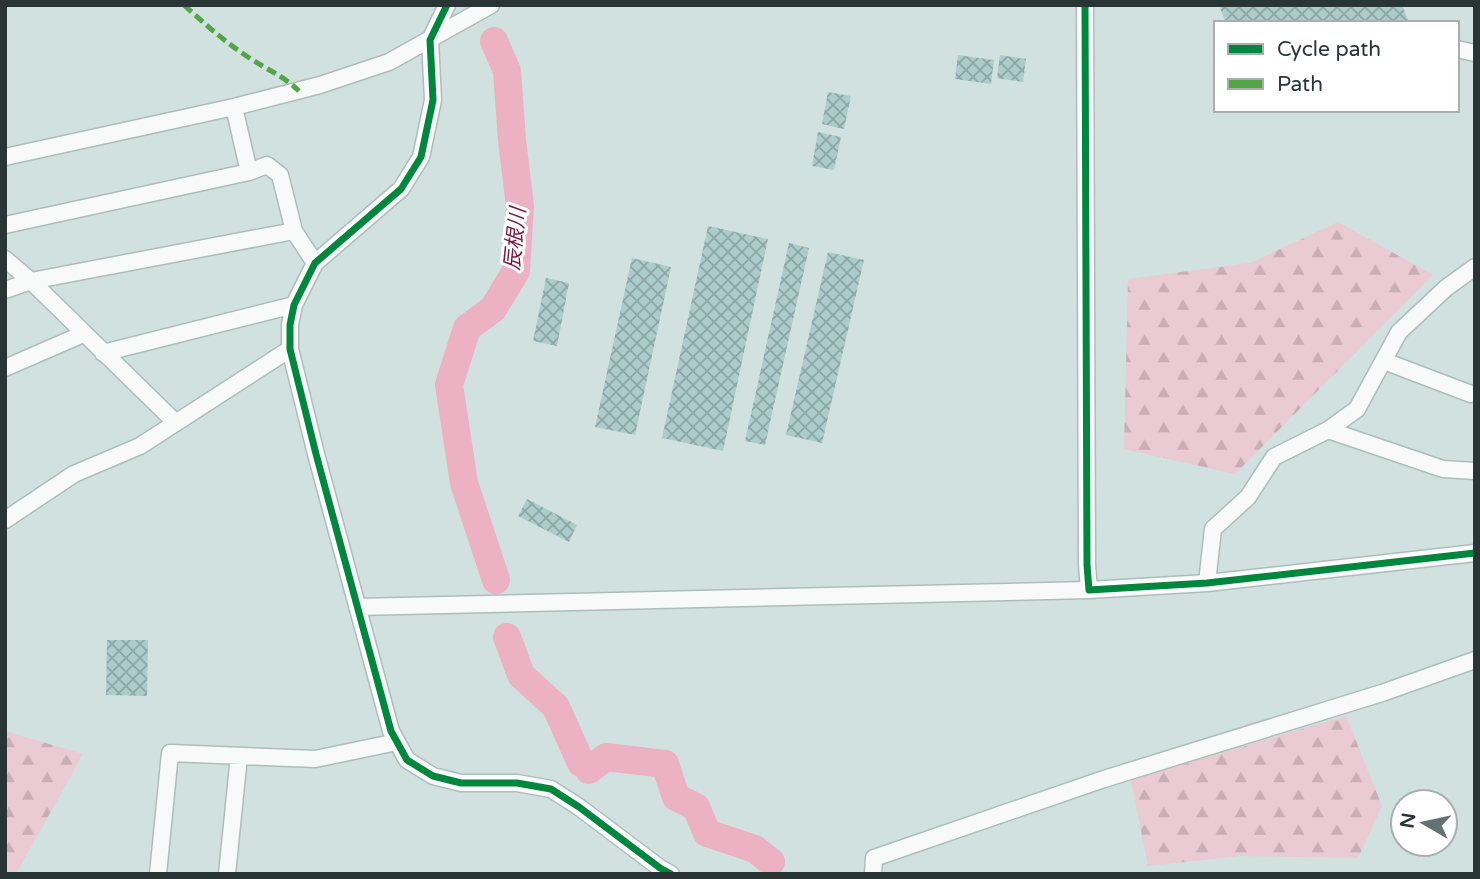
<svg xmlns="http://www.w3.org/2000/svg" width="1480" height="879" font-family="'Varela Round','Noto Sans JP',sans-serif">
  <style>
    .forest { fill: url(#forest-firs) }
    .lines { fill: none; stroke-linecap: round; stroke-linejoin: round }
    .river { stroke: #ecb1c3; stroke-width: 28 }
    .building { fill: url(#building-cross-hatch) }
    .minor-casing { stroke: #afbcbc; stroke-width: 19 }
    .minor { stroke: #f8fafa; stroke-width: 16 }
    .quiet { stroke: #51a544; stroke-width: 5; stroke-dasharray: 10 5; stroke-linecap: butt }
    .cycleway-casing { stroke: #fff; stroke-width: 11 }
    .cycleway { stroke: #00873e; stroke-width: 7 }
    .labels { text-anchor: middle; stroke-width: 6; stroke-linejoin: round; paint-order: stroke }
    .water-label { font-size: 21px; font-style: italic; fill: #7d143f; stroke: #fff }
  </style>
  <defs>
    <pattern id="forest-firs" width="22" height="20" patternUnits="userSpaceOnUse" patternTransform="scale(1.75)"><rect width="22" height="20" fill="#eacad3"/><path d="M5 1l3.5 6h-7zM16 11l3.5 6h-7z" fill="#c9aeb6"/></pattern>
    <pattern id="building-cross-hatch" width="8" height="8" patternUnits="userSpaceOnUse" patternTransform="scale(1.75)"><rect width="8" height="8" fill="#accccb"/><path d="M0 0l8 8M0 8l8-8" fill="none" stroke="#8ca6a6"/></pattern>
  </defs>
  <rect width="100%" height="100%" fill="#d0e1e0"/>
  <!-- forest -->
  <path class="forest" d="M 1338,222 L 1433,275 L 1235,474 L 1124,449 L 1128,279 L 1250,263 Z
    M 1346,716 L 1382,806 L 1358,858 L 1241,856 L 1148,866 L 1131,780 Z
    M 5,731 L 83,754 L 16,874 L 5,874 Z"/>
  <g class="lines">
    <!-- river -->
    <path class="river" d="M 494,41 L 507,71 L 512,140 L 520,206 L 516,271 L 493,309 L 467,328 L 449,385 L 464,483 L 496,580
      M 507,637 L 521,675 L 556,707 L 581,763
      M 589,770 L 606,757 L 665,764 L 676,797 L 696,807 L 707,833 L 755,849 L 771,862"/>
  </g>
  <!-- building -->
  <path class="building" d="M 1219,5 L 1402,5 L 1408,20 L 1402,23 L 1226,23 Z
    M 958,55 L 994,60 L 991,84 L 955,79 Z
    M 1000,55 L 1026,59 L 1023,82 L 997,78 Z
    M 828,92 L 851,96 L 844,129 L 822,124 Z
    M 818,132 L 841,137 L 834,170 L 812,166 Z
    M 708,226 L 768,239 L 723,451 L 662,438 Z
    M 789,243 L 809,248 L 765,445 L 745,441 Z
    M 828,252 L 864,260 L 822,443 L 786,435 Z
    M 632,258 L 671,267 L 635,435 L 595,427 Z
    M 546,278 L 569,283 L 557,346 L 533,341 Z
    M 527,499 L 577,525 L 569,542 L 518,516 Z
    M 107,640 L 148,640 L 147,696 L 106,695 Z"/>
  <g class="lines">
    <defs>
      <path id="minor" d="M 447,5 L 430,40 L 433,100 L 421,157 L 401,189 L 315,263 L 294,305 L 290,325 L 290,349 L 316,454 L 391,731 L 407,760 L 433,776 L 461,783 L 517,783 L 551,789 L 579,807 L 660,868 L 671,874
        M 1085,5 L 1087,565 L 1089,590 L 1207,583 L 1475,553
        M 1457,49 L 1475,53
        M 234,107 L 249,172
        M 5,157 L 234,107 L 320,85 L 389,62 L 491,5
        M 5,225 L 249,172 L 267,165 L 280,175 L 294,231 L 315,263
        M 5,259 L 31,281 L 176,423
        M 5,290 L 31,281 L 294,231
        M 103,353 L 294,305
        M 1384,361 L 1471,394
        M 5,368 L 83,334
        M 1328,430 L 1443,469 L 1475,471
        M 5,520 L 74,474 L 140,446 L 290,349
        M 1207,583 L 1213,529 L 1248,497 L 1274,457 L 1328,430 L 1357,409 L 1399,332 L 1446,288 L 1475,267
        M 357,607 L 1089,590
        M 158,874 L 170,753 L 315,759 L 397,742
        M 227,874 L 239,756
        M 873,874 L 874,858 L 1104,779 L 1382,693 L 1475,660"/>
    </defs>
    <!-- minor casing -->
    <use href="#minor" class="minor-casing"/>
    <!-- minor -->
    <use href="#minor" class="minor"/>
    <!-- quiet -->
    <path class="quiet" d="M 184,5 C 205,24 225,42 248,57 C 267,70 281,74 299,91"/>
    <defs>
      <path id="cycleway" d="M 447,5 L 430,40 L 433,100 L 421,157 L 401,189 L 315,263 L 294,305 L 290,325 L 290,349 L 316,454 L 391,731 L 407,760 L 433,776 L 461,783 L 517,783 L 551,789 L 579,807 L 660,868 L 671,874
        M 1085,5 L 1087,565 L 1089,590 L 1207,583 L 1475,553"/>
    </defs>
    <!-- cycleway casing -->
    <use href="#cycleway" class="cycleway-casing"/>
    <!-- cycleway -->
    <use href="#cycleway" class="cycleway"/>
  </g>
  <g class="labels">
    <!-- water labels -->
    <g class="water-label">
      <text transform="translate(515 239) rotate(-84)" y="7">辰根川</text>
    </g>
  </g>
  <!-- border -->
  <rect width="1480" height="879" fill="none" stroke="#293534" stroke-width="14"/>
  <!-- legend -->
  <rect x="1214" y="21" width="245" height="91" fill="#ffffff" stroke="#a9aeae" stroke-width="2"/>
  <rect x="1228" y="44" width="35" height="10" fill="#00873e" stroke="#a9aeae" stroke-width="2"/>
  <text x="1277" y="56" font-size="21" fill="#293534">Cycle path</text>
  <rect x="1228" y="79" width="35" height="10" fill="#51a544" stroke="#a9aeae" stroke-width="2"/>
  <text x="1277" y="91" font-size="21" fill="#293534">Path</text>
  <!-- north arrow -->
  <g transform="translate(1424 823) rotate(279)"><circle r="33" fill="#ffffff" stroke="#a9aeae" stroke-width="2"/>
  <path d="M0-5L12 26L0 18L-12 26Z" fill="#637170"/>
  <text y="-10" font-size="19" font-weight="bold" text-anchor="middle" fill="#293534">N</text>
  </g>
</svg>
